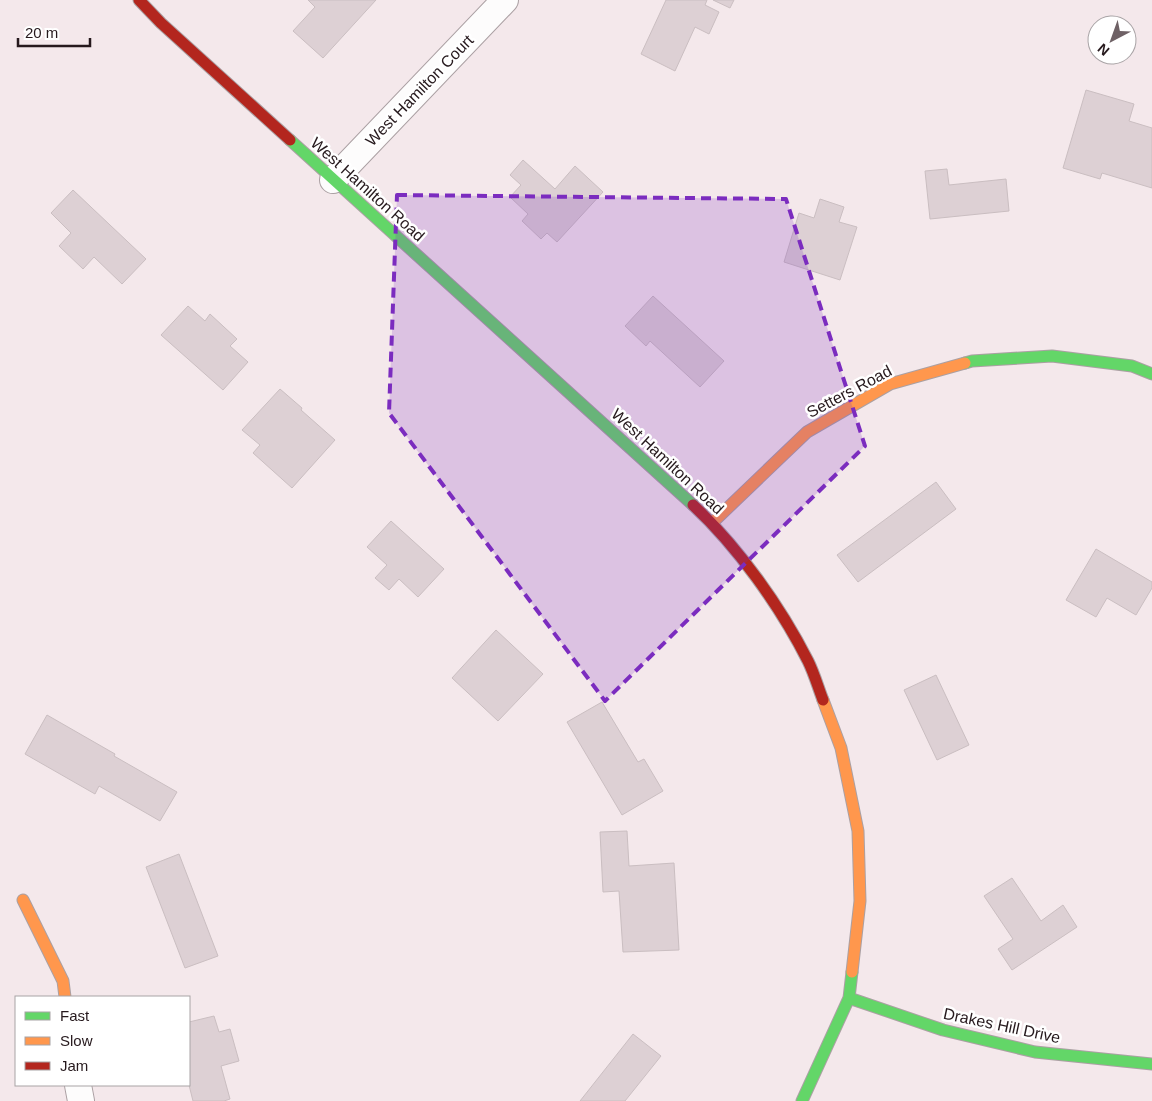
<svg xmlns="http://www.w3.org/2000/svg" width="1152" height="1101" font-family="Helvetica,sans-serif">
  <style>
    .building { fill: #ddd0d4; stroke: #cabec1 }
    .lines { fill: none; stroke-linecap: round; stroke-linejoin: round }
    .street-casing { stroke: #aba0a3; stroke-width: 28 }
    .fast-casing { stroke: #aba0a3; stroke-width: 13 }
    .slow-casing { stroke: #aba0a3; stroke-width: 13 }
    .jam-casing { stroke: #aba0a3; stroke-width: 13 }
    .street { stroke: #fdfcfc; stroke-width: 26 }
    .fast { stroke: #63d668; stroke-width: 11 }
    .slow { stroke: #ff974d; stroke-width: 11 }
    .jam { stroke: #b3261e; stroke-width: 11 }
    .marked { fill: #7b2cbf; fill-opacity: 0.2; stroke: #7b2cbf; stroke-width: 4; stroke-dasharray: 10 6; stroke-linejoin: round }
    .labels { text-anchor: middle; stroke-width: 5; stroke-linejoin: round; paint-order: stroke }
    .street-label { font-size: 16px; fill: #26191d; stroke: #fff }
  </style>
  <rect width="100%" height="100%" fill="#f4e8eb"/>
  <!-- building -->
  <path class="building" d="M 308,0 L 376,0 L 323,58 L 293,31 L 315,7 Z
    M 666,0 L 707,0 L 705,5 L 719,12 L 709,34 L 695,27 L 675,71 L 641,54 Z
    M 713,0 L 734,0 L 730,8 Z
    M 1086,90 L 1134,104 L 1129,121 L 1152,128 L 1152,188 L 1102,173 L 1100,179 L 1063,168 Z
    M 523,160 L 555,189 L 575,166 L 603,192 L 557,242 L 547,233 L 541,239 L 522,221 L 528,214 L 510,197 L 521,185 L 510,175 Z
    M 947,169 L 949,185 L 1006,179 L 1009,211 L 930,219 L 925,171 Z
    M 73,190 L 146,259 L 122,284 L 94,257 L 83,269 L 59,246 L 71,233 L 51,213 Z
    M 820,199 L 844,207 L 839,222 L 857,227 L 840,280 L 784,262 L 799,213 L 814,218 Z
    M 653,296 L 724,361 L 700,387 L 650,341 L 646,346 L 625,326 Z
    M 188,306 L 205,321 L 210,314 L 237,339 L 230,346 L 248,362 L 223,390 L 161,335 Z
    M 280,389 L 302,408 L 301,410 L 335,440 L 292,488 L 253,453 L 260,445 L 242,430 Z
    M 936,482 L 956,509 L 858,582 L 837,555 Z
    M 391,521 L 444,569 L 418,597 L 399,579 L 389,590 L 375,578 L 387,565 L 367,547 Z
    M 1096,549 L 1152,582 L 1152,588 L 1136,615 L 1107,598 L 1096,617 L 1066,600 Z
    M 496,630 L 543,674 L 498,721 L 452,678 Z
    M 936,675 L 969,745 L 937,760 L 904,690 Z
    M 602,702 L 638,762 L 644,759 L 663,791 L 622,815 L 567,722 Z
    M 47,715 L 115,754 L 114,756 L 177,792 L 160,821 L 99,786 L 95,794 L 25,754 Z
    M 627,831 L 629,866 L 674,863 L 679,950 L 623,952 L 619,891 L 603,892 L 600,832 Z
    M 179,854 L 218,956 L 185,968 L 146,867 Z
    M 1012,878 L 1041,921 L 1063,905 L 1077,927 L 1012,970 L 998,949 L 1013,939 L 984,896 Z
    M 214,1016 L 219,1032 L 230,1029 L 239,1061 L 221,1066 L 230,1099 L 224,1101 L 193,1101 L 189,1085 L 189,1022 Z
    M 633,1034 L 661,1056 L 625,1101 L 580,1101 Z"/>
  <g class="lines">
    <defs>
      <path id="street" d="M 333,180 L 505,0
        M 78,1085 L 81,1101"/>
      <path id="fast" d="M 290,140 L 693,505
        M 965,363 L 972,361 L 1052,356 L 1132,366 L 1152,374
        M 849,998 L 943,1030 L 1035,1052 L 1152,1064
        M 802,1101 L 849,998 L 852,972"/>
      <path id="slow" d="M 712,523 L 807,432 L 890,384 L 965,363
        M 823,700 L 841,748 L 858,831 L 860,901 L 852,972
        M 23,900 L 63,981 L 65,997"/>
      <path id="jam" d="M 139,0 L 161,23 L 290,140
        M 693,505 C 738,547 780,606 808,661 C 814,673 818,687 823,700"/>
    </defs>
    <!-- street casing -->
    <use href="#street" class="street-casing"/>
    <!-- fast casing -->
    <use href="#fast" class="fast-casing"/>
    <!-- slow casing -->
    <use href="#slow" class="slow-casing"/>
    <!-- jam casing -->
    <use href="#jam" class="jam-casing"/>
    <!-- street -->
    <use href="#street" class="street"/>
    <!-- fast -->
    <use href="#fast" class="fast"/>
    <!-- slow -->
    <use href="#slow" class="slow"/>
    <!-- jam -->
    <use href="#jam" class="jam"/>
  </g>
  <!-- marked area -->
  <path class="marked" d="M 397,195 L 786,199 L 865,446 L 605,701 L 389,413 Z"/>
  <g class="labels">
    <!-- street labels -->
    <g class="street-label">
      <text transform="translate(419 90) rotate(-46)" y="6">West Hamilton Court</text>
      <text transform="translate(368 189) rotate(42)" y="6">West Hamilton Road</text>
      <text transform="translate(849 391) rotate(-28)" y="6">Setters Road</text>
      <text transform="translate(668 461) rotate(43)" y="6">West Hamilton Road</text>
      <text transform="translate(1002 1025) rotate(12)" y="6">Drakes Hill Drive</text>
    </g>
  </g>
  <!-- legend -->
  <rect x="15" y="996" width="175" height="90" fill="#ffffff" stroke="#a8a3a5"/>
  <rect x="25" y="1012" width="25" height="8" fill="#63d668" stroke="#a8a3a5"/>
  <text x="60" y="1021" font-size="15" fill="#26191d">Fast</text>
  <rect x="25" y="1037" width="25" height="8" fill="#ff974d" stroke="#a8a3a5"/>
  <text x="60" y="1046" font-size="15" fill="#26191d">Slow</text>
  <rect x="25" y="1062" width="25" height="8" fill="#b3261e" stroke="#a8a3a5"/>
  <text x="60" y="1071" font-size="15" fill="#26191d">Jam</text>
  <!-- north arrow -->
  <g transform="translate(1112 40) rotate(221)"><circle r="24" fill="#ffffff" stroke="#a8a3a5"/>
  <path d="M0-4L9 19L0 12L-9 19Z" fill="#6e6165"/>
  <text y="-8" font-size="14" font-weight="bold" text-anchor="middle" fill="#26191d">N</text>
  </g>
  <!-- scale -->
  <path d="M18 38v8h72v-8" fill="none" stroke="#26191d" stroke-width="2.5"/>
  <text x="25" y="38" font-size="15" fill="#26191d" stroke="#ffffff" stroke-width="4" paint-order="stroke">20 m</text>
</svg>
